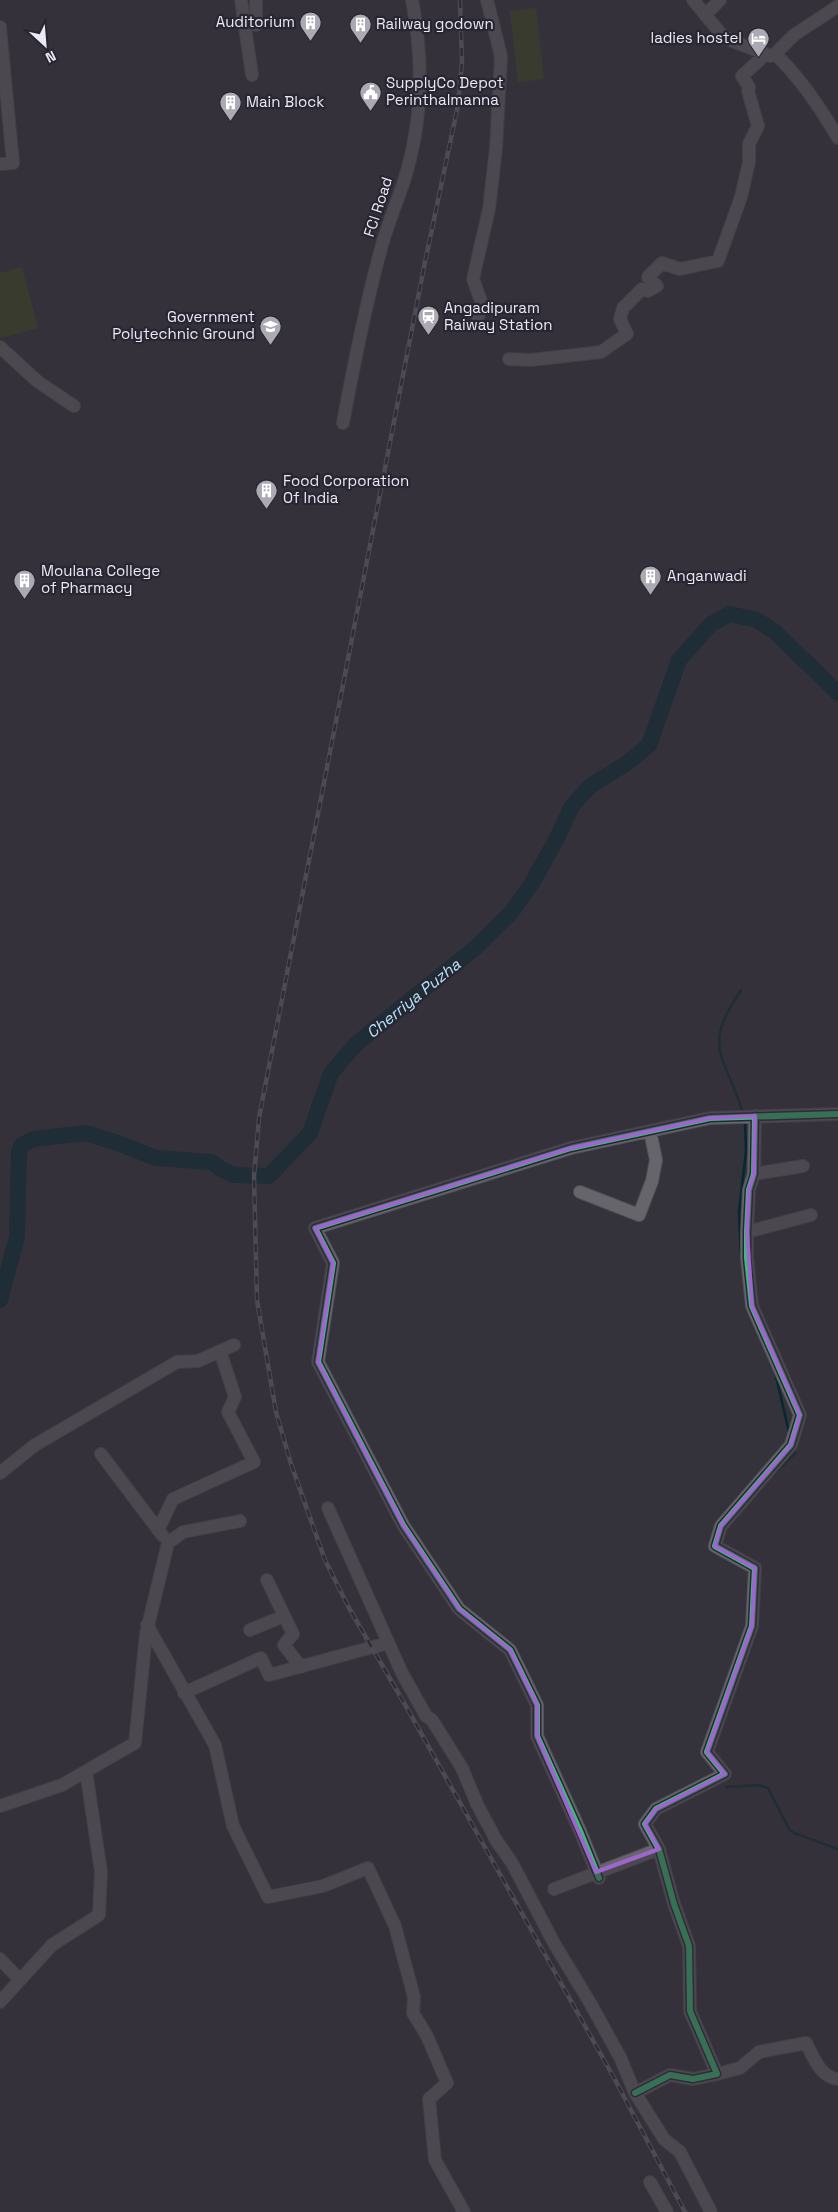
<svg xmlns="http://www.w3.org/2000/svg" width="838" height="2212" font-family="'Space Grotesk',sans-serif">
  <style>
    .green { fill: #424822 }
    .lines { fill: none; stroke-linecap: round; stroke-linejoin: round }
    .stream { stroke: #052832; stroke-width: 2.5 }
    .river { stroke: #052832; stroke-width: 16 }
    .minor-casing { stroke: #525058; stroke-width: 14 }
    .minor { stroke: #66656b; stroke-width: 12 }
    .rail-casing { stroke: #6b6970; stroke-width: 4.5 }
    .rail { stroke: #292633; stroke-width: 2.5; stroke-dasharray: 8; stroke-linecap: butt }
    .cycleway-casing { stroke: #292633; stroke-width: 9 }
    .cycleway { stroke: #3abd76; stroke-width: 6 }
    .marked { fill: none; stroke: #9d65ce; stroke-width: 4; stroke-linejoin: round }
    .labels { text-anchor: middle; stroke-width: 4.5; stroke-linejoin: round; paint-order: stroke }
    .poi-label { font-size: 15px; fill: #ebe9f2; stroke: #292633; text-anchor: start }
    .street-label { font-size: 15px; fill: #ebe9f2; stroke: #292633 }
    .water-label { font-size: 16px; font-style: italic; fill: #afe9fc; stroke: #292633 }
  </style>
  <rect width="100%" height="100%" fill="#34323a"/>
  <!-- green -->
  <path class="green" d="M 536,8 L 544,79 L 518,82 L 510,11 Z
    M 22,267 L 38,328 L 0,338 L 0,273 Z"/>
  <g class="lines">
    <!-- stream -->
    <path class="stream" d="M 741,990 C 700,1050 726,1055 743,1113
      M 741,1254 L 739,1212 L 746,1151 L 745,1121
      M 775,1372 L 789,1432
      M 772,1476 L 795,1453 L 794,1449
      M 727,1787 L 759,1785 L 768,1788 L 789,1829 L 794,1833 L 838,1849"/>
    <!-- river -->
    <path class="river" d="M 0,1300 L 17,1237 L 19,1151 L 22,1145 L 33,1139 L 85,1133 L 118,1143 L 156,1158 L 211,1162 L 223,1170 L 234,1175 L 269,1176 L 310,1133 L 331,1073 L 356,1044 L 474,949 L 511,913 L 532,883 L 556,840 L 572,806 L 590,786 L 627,763 L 649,745 L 679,660 L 711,624 L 730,614 L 757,620 L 775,632 L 838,693"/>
    <defs>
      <path id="minor" d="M 241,0 L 252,75
        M 693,0 L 722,35 L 732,41 L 771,56 L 775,54 C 800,77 821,109 838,138
        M 705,15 L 720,0
        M 256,25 L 256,0
        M 0,27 L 13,163 L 0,164
        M 775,54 L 794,35 L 838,6
        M 478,317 L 482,304 L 473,279 L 489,209 L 496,148 L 501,56 L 487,0
        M 0,347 L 37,381 L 74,406
        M 509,359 L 531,360 L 601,352 L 627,334 L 620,319 L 623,308 L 642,289 L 648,291 L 657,286 L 648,277 L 662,263 L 680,269 L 718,261 L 741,197 L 749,162 L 749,144 L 758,126 L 748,91 L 749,87 L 742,76 L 766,54
        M 343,423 C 354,363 366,303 382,245 C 388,224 396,204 403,184 C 423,123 424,62 412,0
        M 754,1174 L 803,1166
        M 580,1192 L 639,1215 L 652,1181 L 656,1160 L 650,1131
        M 747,1232 L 811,1215
        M 101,1454 L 163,1536
        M 0,1473 L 35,1445 L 177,1362 L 198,1361 L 234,1345
        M 328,1508 L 402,1673 L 426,1716 L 432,1720 L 462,1768 L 477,1804 L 496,1840 L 512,1863 L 555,1945 L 589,2001 L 620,2057 L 635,2093 L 664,2139 L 680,2152 L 711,2212
        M 158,1530 L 173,1499 L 254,1462 L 228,1412 L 235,1397 L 220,1351
        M 267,1580 L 293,1634 L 284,1645 L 301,1667
        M 147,1625 L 215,1745 L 233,1826 L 268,1897 L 323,1886 L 368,1868 L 395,1926 L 414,1997 L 413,2013 L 427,2036 L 447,2083 L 429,2099 L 435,2160 L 464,2212
        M 250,1630 L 284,1616
        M 184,1693 L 261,1658 L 269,1675 L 388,1643
        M 0,1806 L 62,1785 L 135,1743 L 146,1634 L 168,1543 L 183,1532 L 240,1521
        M 599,1878 L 580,1831 L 537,1736 L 537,1705 L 510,1650 L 459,1609 L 403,1525 L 318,1362 L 333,1263 L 315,1228 L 571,1148 L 710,1118 L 838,1114
        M 554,1889 L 659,1849
        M 0,1959 L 19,1979
        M 0,2002 L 52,1945 L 99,1915 L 101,1872 L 86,1771
        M 717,2074 L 740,2068 L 759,2052 L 806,2043 C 814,2058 820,2077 838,2079
        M 635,2093 L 670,2075 L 693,2079 L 717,2074 L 690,2011 L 689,1946 L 674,1904 L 659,1849 L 645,1824 L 656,1809 L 725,1774 L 707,1752 L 752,1626 L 755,1568 L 715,1546 L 721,1526 L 791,1445 L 800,1415 L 752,1306 L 747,1258 L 747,1232 L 749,1190 L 754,1174 L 755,1116
        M 650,2182 L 667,2212"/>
    </defs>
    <!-- minor casing -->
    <use href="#minor" class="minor-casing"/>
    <!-- minor -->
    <use href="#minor" class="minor"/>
    <defs>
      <path id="rail" d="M 460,0 L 462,62 L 458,105 L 424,267 L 259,1118 L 254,1176 L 257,1300 L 276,1412 L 291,1464 L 325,1560 L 349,1608 L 407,1708 L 613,2076 L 685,2212"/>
    </defs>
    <!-- rail casing -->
    <use href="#rail" class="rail-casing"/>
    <!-- rail -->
    <use href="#rail" class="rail"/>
    <defs>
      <path id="cycleway" d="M 599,1878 L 580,1831 L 537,1736 L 537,1705 L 510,1650 L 459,1609 L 403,1525 L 318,1362 L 333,1263 L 315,1228 L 571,1148 L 710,1118 L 838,1114
        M 635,2093 L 670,2075 L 693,2079 L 717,2074 L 690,2011 L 689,1946 L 674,1904 L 659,1849 L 645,1824 L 656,1809 L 725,1774 L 707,1752 L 752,1626 L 755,1568 L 715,1546 L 721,1526 L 791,1445 L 800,1415 L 752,1306 L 747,1258 L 747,1232 L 749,1190 L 754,1174 L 755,1116"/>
    </defs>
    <!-- cycleway casing -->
    <use href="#cycleway" class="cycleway-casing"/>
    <!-- cycleway -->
    <use href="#cycleway" class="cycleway"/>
  </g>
  <!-- marked area -->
  <path d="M0 0H838V2212H0ZM 755,1116 L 754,1174 L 749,1190 L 747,1232 L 752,1306 L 800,1415 L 791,1445 L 721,1526 L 715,1546 L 755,1568 L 752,1626 L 707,1752 L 725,1774 L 656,1809 L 645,1824 L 659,1849 L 596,1872 L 537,1736 L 537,1705 L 510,1650 L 459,1609 L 403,1525 L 318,1362 L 333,1263 L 315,1228 L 571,1148 L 710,1118 Z" fill="#34323a" fill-opacity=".55" fill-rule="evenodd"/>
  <path class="marked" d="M 755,1116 L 754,1174 L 749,1190 L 747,1232 L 752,1306 L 800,1415 L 791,1445 L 721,1526 L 715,1546 L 755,1568 L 752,1626 L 707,1752 L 725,1774 L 656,1809 L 645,1824 L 659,1849 L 596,1872 L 537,1736 L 537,1705 L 510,1650 L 459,1609 L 403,1525 L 318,1362 L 333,1263 L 315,1228 L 571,1148 L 710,1118 Z"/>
  <!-- icons -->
  <defs>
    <symbol id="building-pin" viewBox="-11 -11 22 30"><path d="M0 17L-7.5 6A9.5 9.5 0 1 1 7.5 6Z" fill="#aba9b2" stroke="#292633"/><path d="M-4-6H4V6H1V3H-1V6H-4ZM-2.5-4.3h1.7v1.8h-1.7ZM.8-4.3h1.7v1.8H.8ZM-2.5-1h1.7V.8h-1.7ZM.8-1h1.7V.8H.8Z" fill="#fff"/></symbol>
    <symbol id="hotel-pin" viewBox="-11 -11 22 30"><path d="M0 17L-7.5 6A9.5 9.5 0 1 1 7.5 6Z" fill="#aba9b2" stroke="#292633"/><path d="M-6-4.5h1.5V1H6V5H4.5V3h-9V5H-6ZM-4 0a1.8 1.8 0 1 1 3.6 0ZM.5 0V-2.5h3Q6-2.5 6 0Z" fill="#fff"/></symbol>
    <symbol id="civic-pin" viewBox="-11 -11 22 30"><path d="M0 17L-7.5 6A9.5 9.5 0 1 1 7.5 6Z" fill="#aba9b2" stroke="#292633"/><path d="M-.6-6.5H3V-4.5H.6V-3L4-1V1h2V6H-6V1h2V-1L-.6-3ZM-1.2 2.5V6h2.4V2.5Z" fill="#fff"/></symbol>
    <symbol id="station-pin" viewBox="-11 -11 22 30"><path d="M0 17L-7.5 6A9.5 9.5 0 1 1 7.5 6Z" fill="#aba9b2" stroke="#292633"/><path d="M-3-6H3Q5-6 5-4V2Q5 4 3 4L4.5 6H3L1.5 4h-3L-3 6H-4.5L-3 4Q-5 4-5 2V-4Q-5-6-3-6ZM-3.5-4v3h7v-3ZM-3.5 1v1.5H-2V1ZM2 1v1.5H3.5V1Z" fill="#fff"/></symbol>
    <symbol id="university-pin" viewBox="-11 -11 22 30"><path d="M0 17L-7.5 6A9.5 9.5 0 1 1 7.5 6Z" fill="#aba9b2" stroke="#292633"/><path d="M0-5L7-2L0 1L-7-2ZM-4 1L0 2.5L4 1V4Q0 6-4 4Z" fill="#fff"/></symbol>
  </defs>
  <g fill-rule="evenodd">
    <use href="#building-pin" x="298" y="10" width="25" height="34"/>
    <use href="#building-pin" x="348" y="12" width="25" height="34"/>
    <use href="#hotel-pin" x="746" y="26" width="25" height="34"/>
    <use href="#civic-pin" x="358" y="80" width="25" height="34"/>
    <use href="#building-pin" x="218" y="90" width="25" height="34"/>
    <use href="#station-pin" x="416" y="304" width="25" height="34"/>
    <use href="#university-pin" x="258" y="314" width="25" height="34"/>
    <use href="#building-pin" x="254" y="478" width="25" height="34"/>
    <use href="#building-pin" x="638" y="564" width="25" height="34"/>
    <use href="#building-pin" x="12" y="568" width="25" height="34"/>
  </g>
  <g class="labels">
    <!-- poi labels -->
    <g class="poi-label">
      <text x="295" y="27" text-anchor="end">Auditorium</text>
      <text x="376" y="29">Railway godown</text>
      <text x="742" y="43" text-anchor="end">ladies hostel</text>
      <text x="386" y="88">SupplyCo Depot<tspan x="386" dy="17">Perinthalmanna</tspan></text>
      <text x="246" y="107">Main Block</text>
      <text x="444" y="313">Angadipuram<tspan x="444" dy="17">Raiway Station</tspan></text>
      <text x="255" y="322" text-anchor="end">Government<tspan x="255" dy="17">Polytechnic Ground</tspan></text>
      <text x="283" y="486">Food Corporation<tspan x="283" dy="17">Of India</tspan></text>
      <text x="41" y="576">Moulana College<tspan x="41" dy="17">of Pharmacy</tspan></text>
      <text x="667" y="581">Anganwadi</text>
    </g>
    <!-- street labels -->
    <g class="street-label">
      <text transform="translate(378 207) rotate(-72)" y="5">FCI Road</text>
    </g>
    <!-- water labels -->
    <g class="water-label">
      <text transform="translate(413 998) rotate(-39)" y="6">Cherriya Puzha</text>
    </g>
  </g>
  <!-- north arrow -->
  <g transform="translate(45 45) rotate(154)" stroke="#292633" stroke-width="4" paint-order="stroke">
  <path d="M0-4L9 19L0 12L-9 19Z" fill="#ebe9f2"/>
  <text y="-8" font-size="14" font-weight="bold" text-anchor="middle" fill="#ebe9f2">N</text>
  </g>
</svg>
